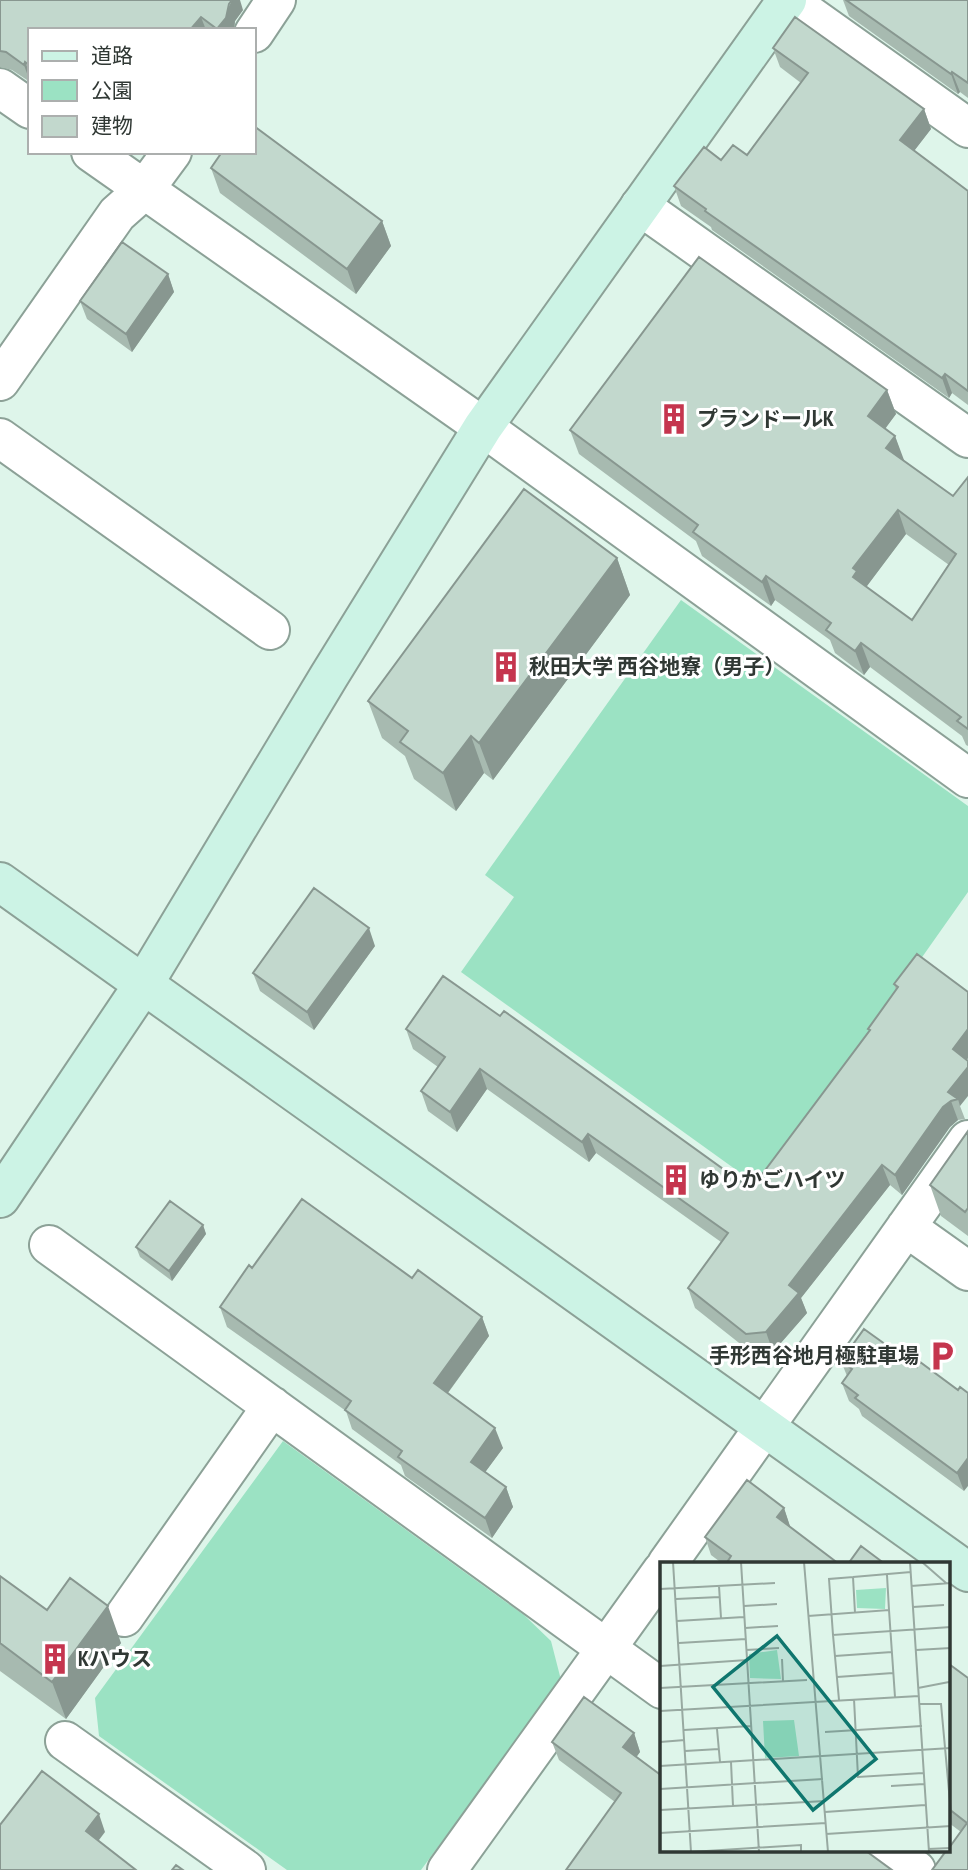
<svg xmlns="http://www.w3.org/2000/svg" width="968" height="1870" font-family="'PT Sans Narrow','Noto Sans JP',sans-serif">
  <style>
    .green { fill: #9be2c3 }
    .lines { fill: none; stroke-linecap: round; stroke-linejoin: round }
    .street-casing { stroke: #8ca197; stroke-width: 42 }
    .secondary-casing { stroke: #8ca197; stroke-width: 42 }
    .street { stroke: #fff; stroke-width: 38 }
    .secondary { stroke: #ccf3e5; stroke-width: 38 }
    .wall { fill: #a7bab0; fill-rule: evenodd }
    .shaded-wall { fill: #889790 }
    .building { fill: #c2d8cd; stroke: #889790; stroke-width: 2; fill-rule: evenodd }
    .labels { text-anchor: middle; stroke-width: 6; stroke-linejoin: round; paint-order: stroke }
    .poi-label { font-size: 21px; font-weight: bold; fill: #303834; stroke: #fff; text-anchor: start }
    .inset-road { fill: none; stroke: #98a9a1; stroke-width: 2 }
    .view { fill: #0f766e; fill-opacity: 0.15; stroke: #0f766e; stroke-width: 3.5 }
    .inset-edge { fill: none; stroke: #303834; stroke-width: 3.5 }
  </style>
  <rect width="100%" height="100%" fill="#def5ea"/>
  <!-- green -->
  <path class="green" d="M 681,600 L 968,806 L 968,892 L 760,1187 L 461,972 L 514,897 L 485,875 Z
    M 283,1441 L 524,1615 L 551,1641 L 561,1680 L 421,1870 L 287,1870 L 99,1736 L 95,1698 Z"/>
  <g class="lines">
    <defs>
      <path id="street" d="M 788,0 L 968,128
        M 254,33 L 276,0
        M 0,88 L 30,109
        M 91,152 L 483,427 L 968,778
        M 640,206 L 968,438
        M 0,381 L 117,214 L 144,190 L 172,152
        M 0,438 L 270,630
        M 906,1227 L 968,1271
        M 49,1245 L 662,1689
        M 667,1564 L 968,1140
        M 124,1617 L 272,1406
        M 65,1741 L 246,1870
        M 889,1851 L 916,1870
        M 447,1870 L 662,1571"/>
      <path id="secondary" d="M 0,882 L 968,1572
        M 0,1198 L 143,985 L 329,676 L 483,427 L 787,0"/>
    </defs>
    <!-- street casing -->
    <use href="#street" class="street-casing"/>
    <!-- secondary casing -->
    <use href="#secondary" class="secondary-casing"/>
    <!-- street -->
    <use href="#street" class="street"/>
    <!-- secondary -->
    <use href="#secondary" class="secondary"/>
  </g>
  <!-- wall -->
  <path class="wall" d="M 0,0 L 243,10 L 235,21 L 234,30 L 30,30 L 30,82 L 12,70 L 0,67 Z
    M 843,0 L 968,0 L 968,98 L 960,92 L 958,94 L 849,16 Z
    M 773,48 L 924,109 L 931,129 L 914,151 L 968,191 L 968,405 L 952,393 L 949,398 L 712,230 L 711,227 L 681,206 L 674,186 L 721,160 L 747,155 L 801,83 L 780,67 Z
    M 211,168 L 382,221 L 391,246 L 356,294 L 220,193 Z
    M 168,274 L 174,292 L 132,352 L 87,319 L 80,301 Z
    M 887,390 L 896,414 L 885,428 L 895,436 L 903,460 L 953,496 L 968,477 L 968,746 L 966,745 L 962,736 L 870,667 L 864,675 L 835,653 L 830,640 L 775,600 L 771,606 L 702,556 L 696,541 L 579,454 L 570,430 ZM 906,534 L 949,565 L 912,620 L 866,587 Z
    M 617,558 L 630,595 L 493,780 L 484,773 L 456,811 L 414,779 L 405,756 L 382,738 L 368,701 Z
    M 375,946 L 314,1030 L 260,991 L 253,973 Z
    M 917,954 L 968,1058 L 967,1060 L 960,1106 L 965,1119 L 958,1120 L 950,1127 L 902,1195 L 890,1185 L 801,1298 L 807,1313 L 773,1352 L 753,1354 L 695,1308 L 688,1288 L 721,1242 L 596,1153 L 589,1162 L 487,1089 L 457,1132 L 428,1111 L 421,1091 L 438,1067 L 413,1049 L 406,1029 L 751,1189 L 869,1031 L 868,1029 L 896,990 L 894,984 Z
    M 968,1131 L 968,1236 L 941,1216 L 930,1185 Z
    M 203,1225 L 206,1234 L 172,1281 L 140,1257 L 136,1247 Z
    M 252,1268 L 412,1278 L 482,1317 L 489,1336 L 448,1393 L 503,1448 L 485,1472 L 506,1487 L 513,1507 L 492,1538 L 405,1476 L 401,1465 L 352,1429 L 346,1411 L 227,1327 L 220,1307 Z
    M 841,1361 L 917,1367 L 958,1390 L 964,1491 L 862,1416 L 859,1409 L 849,1401 L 842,1383 L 847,1376 Z
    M 784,1508 L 790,1527 L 839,1564 L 723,1564 L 711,1555 L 705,1537 Z
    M 0,1576 L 47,1610 L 121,1643 L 66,1719 L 0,1671 Z
    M 949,1664 L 968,1678 L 968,1870 L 961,1832 L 949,1823 Z
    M 634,1733 L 640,1752 L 636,1757 L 662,1776 L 615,1802 L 559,1760 L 552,1742 Z"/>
  <!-- shaded-wall -->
  <path class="shaded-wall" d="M 232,0 L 240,0 L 243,10 L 235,21 L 234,30 L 218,30 Z
    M 201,17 L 206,30 L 190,30 Z
    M 25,62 L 30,74 L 30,82 L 24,65 Z
    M 952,72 L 960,92 L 958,94 L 951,74 Z
    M 924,109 L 931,129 L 907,160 L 900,140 Z
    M 382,221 L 391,246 L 356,294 L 347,269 Z
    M 168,274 L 174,292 L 132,352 L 126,334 Z
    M 945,374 L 952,393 L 949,398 L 942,378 Z
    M 887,390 L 896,414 L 877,440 L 868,416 Z
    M 895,436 L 904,460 L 895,472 L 886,448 Z
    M 898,510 L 906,534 L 864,590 L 853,577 L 853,568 Z
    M 617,558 L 630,595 L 493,780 L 479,743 Z
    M 766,576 L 775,600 L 771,606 L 762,582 Z
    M 861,643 L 870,667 L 864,675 L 855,651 Z
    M 471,736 L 484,773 L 456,811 L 443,773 Z
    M 369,928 L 375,946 L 314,1030 L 307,1012 Z
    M 968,1029 L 968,1058 L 960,1069 L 953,1049 Z
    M 968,1067 L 968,1096 L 960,1106 L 958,1099 L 948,1092 Z
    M 480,1069 L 487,1089 L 457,1132 L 450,1112 Z
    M 951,1101 L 958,1120 L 950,1127 L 902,1195 L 895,1175 L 943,1107 Z
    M 588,1134 L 596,1153 L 589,1162 L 582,1142 Z
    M 882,1165 L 890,1185 L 801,1298 L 807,1313 L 773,1352 L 766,1332 L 789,1285 Z
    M 203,1225 L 206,1234 L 172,1281 L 169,1271 Z
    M 482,1317 L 489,1336 L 441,1402 L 434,1383 Z
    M 495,1428 L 503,1448 L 478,1482 L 471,1462 Z
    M 968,1458 L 968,1486 L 964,1491 L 957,1473 Z
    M 506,1487 L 513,1507 L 492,1538 L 485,1518 Z
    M 784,1508 L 790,1526 L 783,1536 L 777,1517 Z
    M 108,1606 L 121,1643 L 66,1719 L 52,1682 Z
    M 634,1733 L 640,1752 L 630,1766 L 623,1747 Z
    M 99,1814 L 105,1832 L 93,1848 L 86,1831 Z"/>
  <!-- building -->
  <path class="building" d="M 0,0 L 232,0 L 229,4 L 226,18 L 217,29 L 201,17 L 190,30 L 30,30 L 30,66 L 25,62 L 24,65 L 6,52 L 0,51 Z
    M 846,0 L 968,0 L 968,83 L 952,72 L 951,74 Z
    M 795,17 L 924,109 L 900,140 L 968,191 L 968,391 L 945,374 L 942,378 L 705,211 L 706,209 L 674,186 L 704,147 L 721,160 L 733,145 L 747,155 L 808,73 L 773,48 Z
    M 254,126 L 382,221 L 347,269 L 211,168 L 222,152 L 254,152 Z
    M 122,242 L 168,274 L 126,334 L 80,301 Z
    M 699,257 L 887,390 L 868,416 L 895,436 L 886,448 L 953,496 L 968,477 L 968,729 L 957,721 L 961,717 L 861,643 L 855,651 L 826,630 L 831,623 L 766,576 L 762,582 L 693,532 L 698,525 L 570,430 ZM 898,510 L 956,554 L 912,620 L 853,577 L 857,571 L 853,568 Z
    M 524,489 L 617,558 L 479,743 L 471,736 L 443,773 L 400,742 L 408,731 L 368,701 Z
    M 314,888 L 369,928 L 307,1012 L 253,973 Z
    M 917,954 L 968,992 L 968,1029 L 953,1049 L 968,1061 L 968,1067 L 948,1092 L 958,1099 L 951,1101 L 943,1107 L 895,1175 L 882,1165 L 789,1285 L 799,1293 L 766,1332 L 746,1334 L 688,1288 L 728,1233 L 588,1134 L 582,1142 L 480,1069 L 450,1112 L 421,1091 L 445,1057 L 406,1029 L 443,976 L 500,1016 L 504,1011 L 751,1189 L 870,1030 L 868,1029 L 898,987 L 894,984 Z
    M 968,1131 L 968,1208 L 965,1212 L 930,1185 Z
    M 302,1199 L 412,1278 L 418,1270 L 482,1317 L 434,1383 L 495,1428 L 471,1462 L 506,1487 L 485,1518 L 398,1457 L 402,1451 L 345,1410 L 351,1401 L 220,1307 L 249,1265 L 252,1268 Z
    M 170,1201 L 203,1225 L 169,1271 L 136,1247 Z
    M 864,1329 L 917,1367 L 920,1362 L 958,1390 L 960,1387 L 968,1393 L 968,1458 L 957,1473 L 855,1398 L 858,1395 L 842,1383 L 852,1369 L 841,1361 Z
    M 747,1480 L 784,1508 L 777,1517 L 839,1564 L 726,1564 L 731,1556 L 705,1537 Z
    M 861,1546 L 885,1564 L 848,1564 Z
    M 0,1576 L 47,1610 L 70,1578 L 108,1606 L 52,1682 L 0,1643 Z
    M 949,1664 L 968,1678 L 968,1870 L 932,1870 L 946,1851 L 949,1851 L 949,1848 L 967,1823 L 949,1809 Z
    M 584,1697 L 634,1733 L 623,1747 L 662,1776 L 662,1851 L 866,1851 L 892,1870 L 566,1870 L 621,1793 L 552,1742 Z
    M 42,1771 L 99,1814 L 86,1831 L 136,1870 L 0,1870 L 0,1825 Z
    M 176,1865 L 183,1870 L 172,1870 Z"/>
  <!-- icons -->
  <defs>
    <symbol id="building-bare" viewBox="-9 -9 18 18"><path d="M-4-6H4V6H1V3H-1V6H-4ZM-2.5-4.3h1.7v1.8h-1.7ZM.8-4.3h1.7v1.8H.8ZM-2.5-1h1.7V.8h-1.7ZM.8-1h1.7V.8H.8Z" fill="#c5354e" stroke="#fff" stroke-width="2.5" paint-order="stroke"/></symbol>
    <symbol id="parking-bare" viewBox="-9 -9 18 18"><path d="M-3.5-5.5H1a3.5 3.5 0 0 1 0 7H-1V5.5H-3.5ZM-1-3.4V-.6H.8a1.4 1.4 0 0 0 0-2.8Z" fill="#c5354e" stroke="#fff" stroke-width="2.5" paint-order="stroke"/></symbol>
  </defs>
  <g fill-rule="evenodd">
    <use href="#building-bare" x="652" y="397" width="44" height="44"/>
    <use href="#building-bare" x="484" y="645" width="44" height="44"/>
    <use href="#building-bare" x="654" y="1158" width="44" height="44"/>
    <use href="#parking-bare" x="920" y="1334" width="44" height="44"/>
    <use href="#building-bare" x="33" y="1637" width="44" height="44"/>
  </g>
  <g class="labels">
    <!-- poi labels -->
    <g class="poi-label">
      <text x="697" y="426">プランドールK</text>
      <text x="529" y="674">秋田大学 西谷地寮（男子）</text>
      <text x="699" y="1187">ゆりかごハイツ</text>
      <text x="919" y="1363" text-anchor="end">手形西谷地月極駐車場</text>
      <text x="78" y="1666">Kハウス</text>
    </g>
  </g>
  <!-- overview -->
  <g transform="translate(660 1562)">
    <rect width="290" height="290" fill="#def5ea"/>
    <path d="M 226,26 L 225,47 L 197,46 L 196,28 ZM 117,88 L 121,117 L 90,116 L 89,92 ZM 134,158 L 139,194 L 105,196 L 103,159 Z" fill="#9be2c3"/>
    <path class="inset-road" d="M 13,0 L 31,290M 81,0 L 99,290M 144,0 L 168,290M 250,0 L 269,290M 262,0 L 286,21M 227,13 L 229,48M 193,15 L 251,10M 59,24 L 61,56M 251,24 L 291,21M 0,27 L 115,21M 16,37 L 60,35M 84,44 L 117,42M 253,45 L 284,43M 195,51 L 193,15 L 169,17 L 173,73 L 291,65M 148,54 L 229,48 L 235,135M 17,59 L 84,55M 85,66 L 118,64M 173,73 L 179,138M 19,81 L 86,77M 86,88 L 119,86M 256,88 L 291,86M 175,94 L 232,90M 122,97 L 123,119M 0,104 L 87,98M 177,115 L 233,111M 0,126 L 147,118M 258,126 L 289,120M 194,137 L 198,215 L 263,211M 260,142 L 281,142 L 291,251M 0,149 L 259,134M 57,167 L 60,200M 24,168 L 91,164M 165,170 L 262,164M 0,180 L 25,178M 25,189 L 59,187M 71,200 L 73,244M 0,204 L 291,186M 231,224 L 264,222M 0,227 L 163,217M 0,248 L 165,239M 165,250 L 265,243M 0,271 L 166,261M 166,272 L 291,264M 268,287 L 291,286M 31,290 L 141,283 L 141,290"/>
    <path class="view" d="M 117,74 L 216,197 L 153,248 L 53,125 Z"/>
    <rect width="290" height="290" class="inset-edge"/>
  </g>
  <!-- legend -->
  <rect x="28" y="28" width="228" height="126" fill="#ffffff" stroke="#acafae" stroke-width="2"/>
  <rect x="42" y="51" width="35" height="10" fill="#ccf3e5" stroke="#acafae" stroke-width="2"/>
  <text x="91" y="63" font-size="21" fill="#303834">道路</text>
  <rect x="42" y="80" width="35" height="21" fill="#9be2c3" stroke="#acafae" stroke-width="2"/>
  <text x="91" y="98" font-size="21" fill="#303834">公園</text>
  <rect x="42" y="116" width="35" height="21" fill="#c2d8cd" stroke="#acafae" stroke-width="2"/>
  <text x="91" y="133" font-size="21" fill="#303834">建物</text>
</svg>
